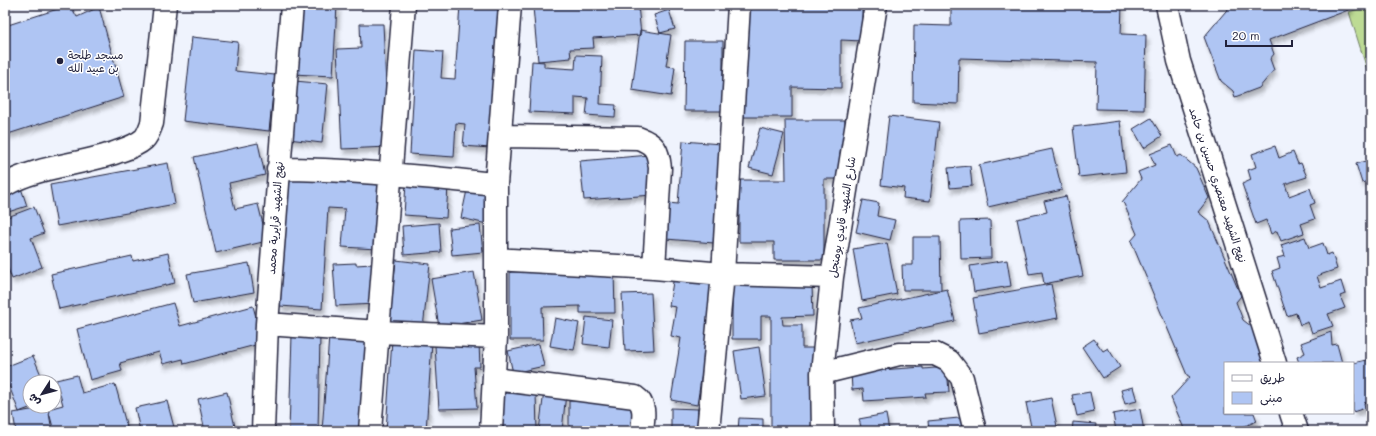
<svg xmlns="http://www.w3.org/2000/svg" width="1376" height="436" font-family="Mali,'Playpen Sans Arabic',sans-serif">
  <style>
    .green { fill: #bddb94; stroke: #707e68 }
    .building { fill: #afc5f3; stroke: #22223b; filter: url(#shadow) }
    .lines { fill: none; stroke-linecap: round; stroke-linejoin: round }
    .minor-casing { stroke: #22223b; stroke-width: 25 }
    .minor { stroke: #fff; stroke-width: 22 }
    .poi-dot { fill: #22223b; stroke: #fff; stroke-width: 1.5 }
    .labels { text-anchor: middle; stroke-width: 3; stroke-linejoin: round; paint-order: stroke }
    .poi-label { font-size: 11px; fill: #22223b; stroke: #fff; text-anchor: start }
    .street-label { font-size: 11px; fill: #22223b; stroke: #fff }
  </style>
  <defs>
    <filter id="shadow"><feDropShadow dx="2.5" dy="4.5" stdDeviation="2" flood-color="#0004"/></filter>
  </defs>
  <rect width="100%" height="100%" fill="#eff3fd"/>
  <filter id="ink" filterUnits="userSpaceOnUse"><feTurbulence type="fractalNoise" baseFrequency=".025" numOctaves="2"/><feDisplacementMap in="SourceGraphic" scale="8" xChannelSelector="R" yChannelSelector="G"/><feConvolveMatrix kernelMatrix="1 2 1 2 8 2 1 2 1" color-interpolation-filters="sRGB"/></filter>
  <g filter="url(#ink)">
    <!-- green -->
    <path class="green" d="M 1371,5 L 1371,82 L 1349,12 Z"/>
    <!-- building -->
    <path class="building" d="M 70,5 L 77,17 L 99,7 L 124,97 L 8,134 L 5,124 L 5,26 Z
      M 296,5 L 337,5 L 333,76 L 292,74 Z
      M 460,5 L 499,7 L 490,148 L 463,146 L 465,124 L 456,123 L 454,157 L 410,154 L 416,50 L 443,52 L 441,78 L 455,79 Z
      M 557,5 L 569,5 L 569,7 L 592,5 L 638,5 L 641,35 L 593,38 L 594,48 L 570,49 L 571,58 L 538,61 L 533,7 Z
      M 743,5 L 862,5 L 862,41 L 841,40 L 841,88 L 792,87 L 792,117 L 742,117 Z
      M 951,5 L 1122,5 L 1121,34 L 1146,35 L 1144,110 L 1096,109 L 1097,62 L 959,58 L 958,104 L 913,102 L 914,25 L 951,26 Z
      M 1231,5 L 1349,5 L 1351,9 L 1269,40 L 1274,54 L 1270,59 L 1274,70 L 1259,88 L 1235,97 L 1233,91 L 1221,81 L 1204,37 Z
      M 669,10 L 675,29 L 660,33 L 654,15 Z
      M 360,24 L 383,24 L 389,147 L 342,149 L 337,49 L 361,48 Z
      M 640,30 L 671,35 L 666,66 L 675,67 L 671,96 L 632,90 Z
      M 192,37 L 238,42 L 235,71 L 275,75 L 269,131 L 183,121 Z
      M 685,41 L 723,41 L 723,111 L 684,111 Z
      M 576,55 L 602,56 L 600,104 L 616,105 L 615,117 L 586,115 L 588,98 L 575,97 L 575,114 L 529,112 L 532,61 L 544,62 L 544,67 L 575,69 Z
      M 295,81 L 328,84 L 322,143 L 288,139 Z
      M 889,116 L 939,122 L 930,201 L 903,198 L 904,188 L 881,185 Z
      M 1151,118 L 1162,136 L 1144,148 L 1133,129 Z
      M 785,120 L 845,120 L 846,179 L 824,179 L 824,260 L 774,260 L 774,242 L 739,242 L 739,180 L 786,180 Z
      M 1120,121 L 1126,172 L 1079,177 L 1073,127 Z
      M 760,128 L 784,134 L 773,174 L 749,168 Z
      M 683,141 L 721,144 L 714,243 L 666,239 L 668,203 L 678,204 Z
      M 258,143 L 265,175 L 229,183 L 235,209 L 258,204 L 267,241 L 216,253 L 194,157 Z
      M 1172,145 L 1177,157 L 1181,155 L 1196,168 L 1209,198 L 1198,212 L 1209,221 L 1241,296 L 1236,302 L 1243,320 L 1260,333 L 1272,363 L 1225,363 L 1225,413 L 1254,413 L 1257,421 L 1233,431 L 1185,431 L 1171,398 L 1190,377 L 1187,375 L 1131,241 L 1137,234 L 1124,204 L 1122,202 L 1141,179 L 1138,172 L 1155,165 L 1150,154 Z
      M 1275,146 L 1279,158 L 1293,152 L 1298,164 L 1301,163 L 1307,177 L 1285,184 L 1289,196 L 1310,188 L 1315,203 L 1310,205 L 1315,219 L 1301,224 L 1304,233 L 1281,241 L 1277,231 L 1271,234 L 1266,220 L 1256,224 L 1242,184 L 1251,180 L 1248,170 L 1256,167 L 1252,154 Z
      M 1052,149 L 1062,190 L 988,207 L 979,165 Z
      M 650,155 L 653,195 L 584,200 L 580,161 Z
      M 1371,159 L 1371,180 L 1362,183 L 1356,164 Z
      M 168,163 L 175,204 L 57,226 L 50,185 Z
      M 970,166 L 972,186 L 950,188 L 948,168 Z
      M 288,177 L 381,177 L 377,249 L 342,247 L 345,209 L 328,208 L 322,309 L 280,306 Z
      M 406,183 L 448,186 L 446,218 L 404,215 Z
      M 21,188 L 27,206 L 5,213 L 5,194 Z
      M 467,190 L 493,196 L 487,224 L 461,218 Z
      M 1066,196 L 1083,276 L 1044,284 L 1042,272 L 1029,274 L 1017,219 L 1047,212 L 1044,201 Z
      M 863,200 L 879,203 L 877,216 L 895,220 L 890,240 L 856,232 Z
      M 34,207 L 44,233 L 31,238 L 42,267 L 12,279 L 5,261 L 5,218 Z
      M 990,220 L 991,258 L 961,259 L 960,221 Z
      M 439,223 L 441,252 L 404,255 L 402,226 Z
      M 480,225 L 483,252 L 452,255 L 449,228 Z
      M 913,237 L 940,237 L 941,290 L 903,290 L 902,265 L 913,265 Z
      M 1305,237 L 1309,248 L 1323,243 L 1327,255 L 1332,253 L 1337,269 L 1317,276 L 1321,288 L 1341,281 L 1345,294 L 1340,296 L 1345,308 L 1328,314 L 1333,326 L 1312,333 L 1308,322 L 1300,325 L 1296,313 L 1287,316 L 1272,271 L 1280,268 L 1277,258 L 1285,256 L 1281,245 Z
      M 887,243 L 897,294 L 862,301 L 853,249 Z
      M 168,253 L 175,283 L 59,309 L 51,274 L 132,256 L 133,261 Z
      M 396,260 L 430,264 L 423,328 L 389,324 Z
      M 1007,260 L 1011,286 L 974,292 L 970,266 Z
      M 249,263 L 254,292 L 193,303 L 187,274 Z
      M 356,263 L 356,265 L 372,264 L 375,304 L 336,306 L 333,264 Z
      M 614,271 L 615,313 L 580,313 L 580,306 L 542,307 L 543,340 L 510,340 L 510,272 Z
      M 474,272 L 482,320 L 439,327 L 431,279 Z
      M 674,276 L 713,282 L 713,304 L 697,405 L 671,400 L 681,338 L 671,336 L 676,307 L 669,306 Z
      M 1051,284 L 1058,318 L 979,333 L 973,298 Z
      M 732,285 L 812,285 L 813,316 L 782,317 L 783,325 L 802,325 L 802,348 L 815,348 L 816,431 L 771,431 L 771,316 L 761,316 L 761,339 L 732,339 Z
      M 947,289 L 955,321 L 855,343 L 850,320 L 862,318 L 859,308 Z
      M 651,293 L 654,350 L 625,351 L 622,294 Z
      M 173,303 L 180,326 L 253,306 L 263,343 L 184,364 L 183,359 L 163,364 L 159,352 L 120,363 L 122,371 L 90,380 L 77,329 Z
      M 586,317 L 612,320 L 609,347 L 583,344 Z
      M 555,318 L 579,323 L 574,350 L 550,346 Z
      M 1331,332 L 1332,345 L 1337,344 L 1342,363 L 1299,363 L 1297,357 L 1305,353 L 1301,343 Z
      M 292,335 L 320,336 L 318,431 L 289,431 Z
      M 329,336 L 367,339 L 362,431 L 322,431 Z
      M 392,339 L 432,342 L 426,431 L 386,431 Z
      M 1094,339 L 1103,351 L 1108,348 L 1120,367 L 1103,378 L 1082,347 Z
      M 479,343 L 480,367 L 474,367 L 477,408 L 439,409 L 435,346 Z
      M 539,344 L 544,366 L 513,373 L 508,351 Z
      M 759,347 L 766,396 L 741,399 L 734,351 Z
      M 33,356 L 44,382 L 30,382 L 30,406 L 34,406 L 19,412 L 5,375 L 5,367 Z
      M 1371,359 L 1371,401 L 1364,403 L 1365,408 L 1353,412 L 1353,363 Z
      M 923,367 L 923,369 L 947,367 L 949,392 L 925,393 L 926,397 L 864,401 L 863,389 L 852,390 L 851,372 Z
      M 77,375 L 82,393 L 115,384 L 128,431 L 54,431 L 48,409 L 63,405 L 56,380 Z
      M 1133,387 L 1137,401 L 1125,404 L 1121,390 Z
      M 544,391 L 566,393 L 562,431 L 539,431 Z
      M 227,392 L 236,431 L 205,431 L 198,399 Z
      M 1090,392 L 1094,412 L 1077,416 L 1072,395 Z
      M 497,393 L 536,393 L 537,431 L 498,431 Z
      M 1051,398 L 1058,431 L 1032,431 L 1026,403 Z
      M 167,401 L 175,431 L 140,431 L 135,408 Z
      M 569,401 L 635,401 L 635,431 L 569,431 Z
      M 48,407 L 52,431 L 16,431 L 13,413 Z
      M 671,408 L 698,409 L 697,431 L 671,431 Z
      M 1140,409 L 1144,431 L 1116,431 L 1113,414 Z
      M 886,414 L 889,431 L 862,431 L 859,419 Z
      M 969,417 L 970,431 L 929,431 L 928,421 Z
      M 739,418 L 763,419 L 763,431 L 738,431 Z
      M 1073,422 L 1096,424 L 1095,431 L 1072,431 Z"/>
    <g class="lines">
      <defs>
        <path id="minor" d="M 1167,5 L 1179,61 L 1275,363
          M 500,136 L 638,138 C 655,144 658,150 660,168 L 654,268
          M 278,169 C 351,169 424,177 496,184
          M 5,185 C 37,166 81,165 117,152 C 126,149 136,146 144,139 C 148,135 150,128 152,123 L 165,5
          M 496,259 L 654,268 L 723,274 L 832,277
          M 267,324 L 378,332 L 496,337
          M 822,373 L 899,354 L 935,354 L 949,361 L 962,378 L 975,431
          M 494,379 L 635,397 C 647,405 643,419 642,431
          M 1291,413 L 1297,431
          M 263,431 L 267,324 L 292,5
          M 370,431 L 404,5
          M 491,431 L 496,337 L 496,184 L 510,5
          M 708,431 L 723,274 L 739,5
          M 823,431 L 822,373 L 832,277 L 876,5"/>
      </defs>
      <!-- minor casing -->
      <use href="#minor" class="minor-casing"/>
      <!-- minor -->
      <use href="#minor" class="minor"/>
    </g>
  </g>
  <!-- markers -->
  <circle class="poi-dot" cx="60" cy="61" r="4"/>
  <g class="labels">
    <!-- poi labels -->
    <g class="poi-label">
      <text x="68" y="59">مسجد طلحة<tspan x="68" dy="13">بن عبيد الله</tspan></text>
    </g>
    <!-- street labels -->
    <g class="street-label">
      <text transform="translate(1218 185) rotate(72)" y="4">نهج الشهيد معنصري حسين بن حامد</text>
      <text transform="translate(842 217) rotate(-81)" y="4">شارع الشهيد قايدي بومنجل</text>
      <text transform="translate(275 218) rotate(-86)" y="4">نهج الشهيد قرايرية محمد</text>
    </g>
  </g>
  <!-- margin -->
  <rect width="1376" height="436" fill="none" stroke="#fff" stroke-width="20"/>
  <rect x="10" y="10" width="1356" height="416" fill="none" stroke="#22223b" stroke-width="1.5" filter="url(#ink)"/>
  <!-- legend -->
  <rect x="1224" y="362" width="130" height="52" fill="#ffffff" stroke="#a7a7b1"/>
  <rect x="1232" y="375" width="20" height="6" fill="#ffffff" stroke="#a7a7b1"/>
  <text x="1260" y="382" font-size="12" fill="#22223b">طريق</text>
  <rect x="1232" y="392" width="20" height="12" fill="#afc5f3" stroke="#a7a7b1"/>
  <text x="1260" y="402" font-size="12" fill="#22223b">مبنى</text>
  <!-- north arrow -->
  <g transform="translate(42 394) rotate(234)"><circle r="19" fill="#ffffff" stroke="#a7a7b1"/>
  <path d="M0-3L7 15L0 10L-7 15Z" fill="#22223b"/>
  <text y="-6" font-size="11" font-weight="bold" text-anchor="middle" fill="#22223b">ش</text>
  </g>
  <!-- scale -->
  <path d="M1226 40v6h66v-6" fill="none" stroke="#22223b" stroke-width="2"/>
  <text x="1232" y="40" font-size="12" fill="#22223b" stroke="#ffffff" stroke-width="3" paint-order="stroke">20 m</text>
</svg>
